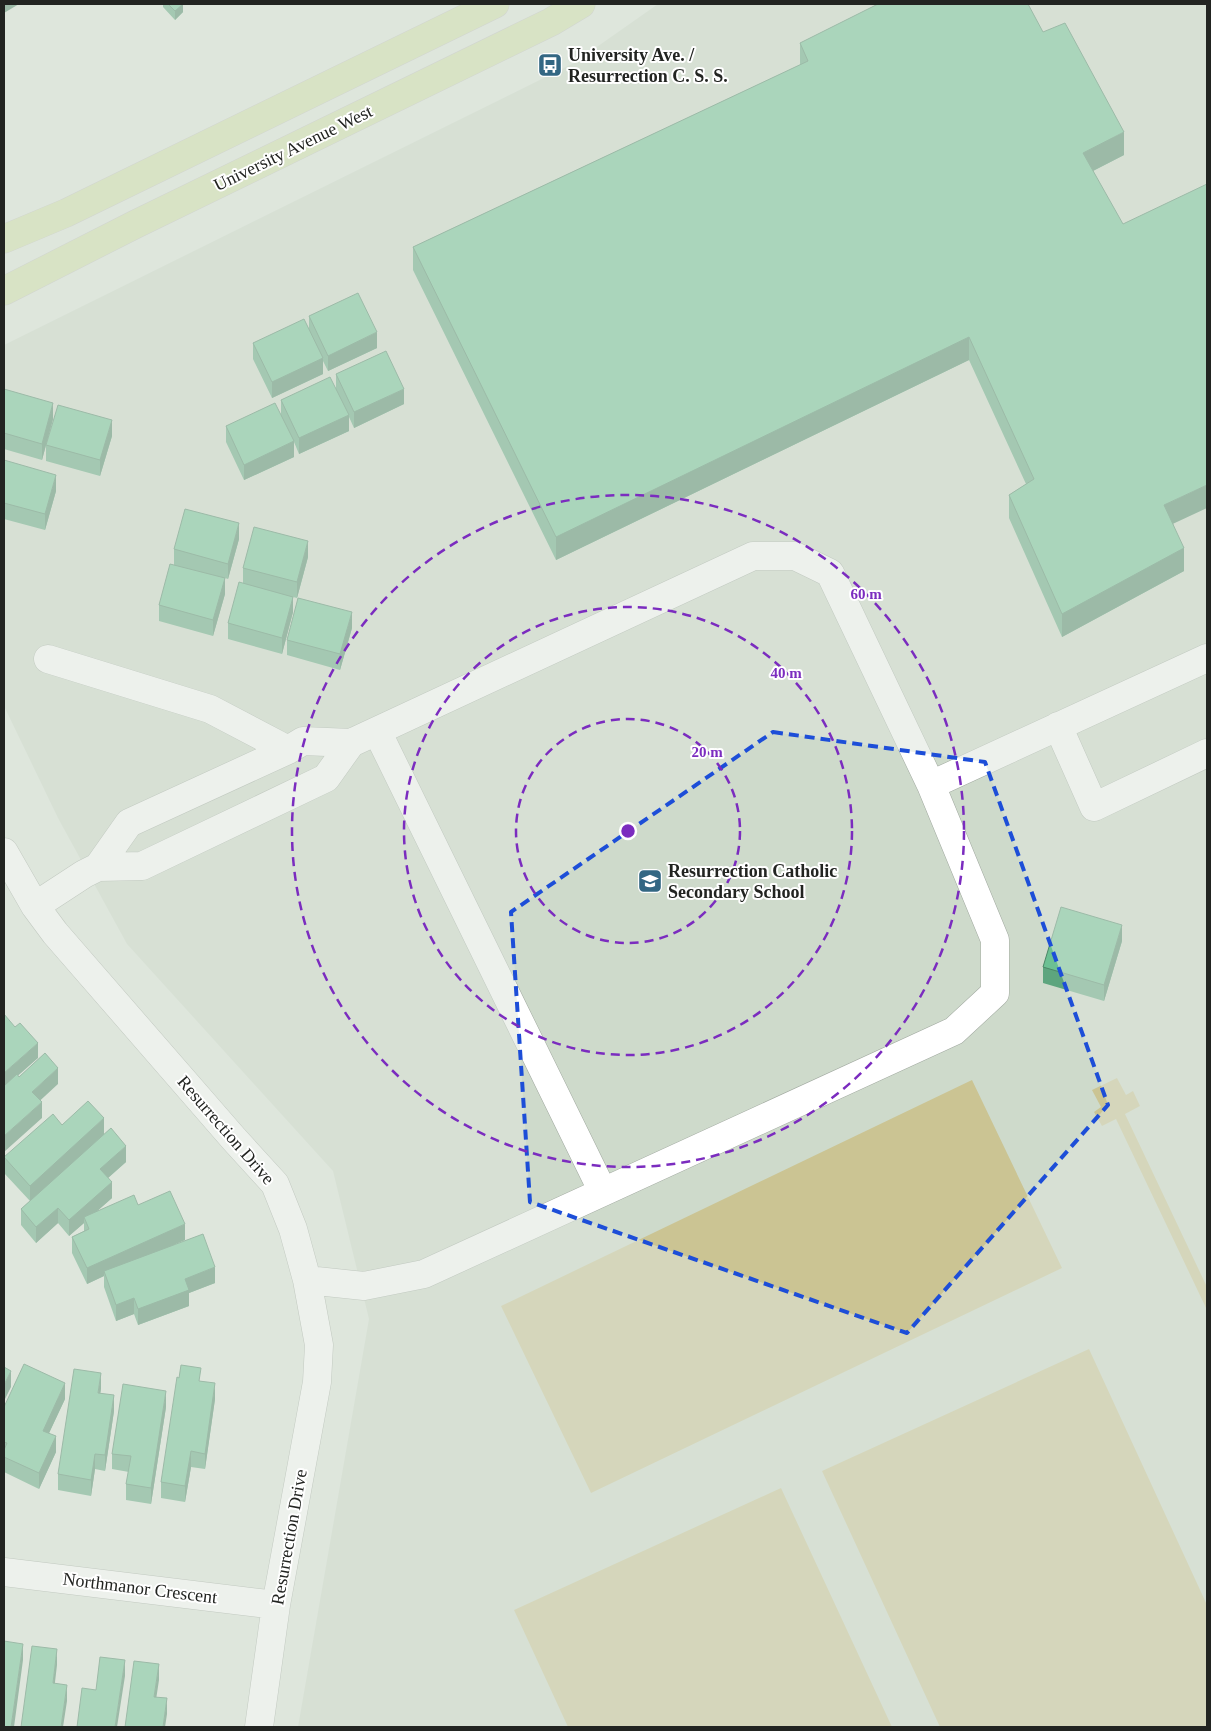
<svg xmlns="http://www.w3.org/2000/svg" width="1211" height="1731" font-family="Georgia,serif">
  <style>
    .built { fill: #cedacb }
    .green { fill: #cbc493 }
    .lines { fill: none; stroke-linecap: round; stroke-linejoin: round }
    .minor-casing { stroke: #a1a9a0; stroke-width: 29 }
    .major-casing { stroke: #c1c2c1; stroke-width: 29 }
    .minor { stroke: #fff; stroke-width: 28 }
    .major { stroke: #d1dfa9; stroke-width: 28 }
    .wall { fill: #5da57e }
    .shaded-wall { fill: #4c8667 }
    .building { fill: #6cc093; stroke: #4c8667 }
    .marked { fill: none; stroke: #1d4ed8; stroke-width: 4; stroke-dasharray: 10 6; stroke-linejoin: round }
    .ring { fill: none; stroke: #7b2cbf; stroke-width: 2.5; stroke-dasharray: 9 6 }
    .labels { text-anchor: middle; stroke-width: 4; stroke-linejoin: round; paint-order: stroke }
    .poi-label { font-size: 18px; font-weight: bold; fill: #222421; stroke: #fff; text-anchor: start }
    .street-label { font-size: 18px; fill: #222421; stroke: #fff }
    .centre { fill: #7b2cbf; stroke: #fff; stroke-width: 2.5 }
    .ring-label { font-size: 15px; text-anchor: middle; font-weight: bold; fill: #7b2cbf; stroke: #fff; stroke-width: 4; stroke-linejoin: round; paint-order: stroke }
  </style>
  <rect width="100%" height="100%" fill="#dee6dc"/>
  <!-- built -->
  <path class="built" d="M 658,4 L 1207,4 L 1207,1727 L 298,1727 L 369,1319 L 333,1171 L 127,944 L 58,818 L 4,706 L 4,345 L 574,63 Z"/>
  <!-- green -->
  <path class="green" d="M 1117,1078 L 1126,1095 L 1133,1091 L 1140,1106 L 1125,1114 L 1207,1287 L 1207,1310 L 1116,1119 L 1102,1126 L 1094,1112 L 1101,1107 L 1092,1090 Z
    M 972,1080 L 1062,1268 L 591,1493 L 501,1306 Z
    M 1089,1349 L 1207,1605 L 1207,1727 L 940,1727 L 822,1471 Z
    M 781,1488 L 892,1727 L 568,1727 L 514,1610 Z"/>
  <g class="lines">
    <defs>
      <path id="minor" d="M 48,659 L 210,709 L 288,750
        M 1058,726 L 1094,807 L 1207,753
        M 377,731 L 603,1192
        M 931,785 L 1207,658
        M 4,852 L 35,906 L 55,933 L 234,1139 L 275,1184 L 293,1229 L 307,1280 L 319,1345 L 317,1382 L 276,1605 L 259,1727
        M 98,867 L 129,823 L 288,750 L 303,741 L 351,743 L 753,556 L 795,556 L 830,573 L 931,785 L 995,940 L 995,993 L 954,1031 L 424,1274 L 364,1286 L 307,1280
        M 35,906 L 84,874 L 98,867 L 142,866 L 326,778 L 351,743
        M 4,1572 L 276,1605"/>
      <path id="major" d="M 4,239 L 66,213 L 495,4
        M 4,291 L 136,224 L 551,22 L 581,4"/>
    </defs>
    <!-- minor casing -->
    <use href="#minor" class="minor-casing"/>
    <!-- major casing -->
    <use href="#major" class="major-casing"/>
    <!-- minor -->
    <use href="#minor" class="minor"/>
    <!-- major -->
    <use href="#major" class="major"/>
  </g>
  <!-- wall -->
  <path class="wall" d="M 163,4 L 183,4 L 183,12 L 175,20 L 163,7 Z
    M 1043,32 L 1124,155 L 1093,171 L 1184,571 L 1062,637 L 1009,518 L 1009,495 L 1026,484 L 969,360 L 556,560 L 413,270 L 413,247 L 800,65 L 800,43 Z
    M 309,316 L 377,348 L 328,371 L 323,361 L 323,374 L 272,398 L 253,359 L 253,343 L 309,329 Z
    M 336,374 L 404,404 L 354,428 L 349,417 L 349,431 L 299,454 L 294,442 L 294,457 L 244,480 L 226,442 L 226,426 L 281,415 L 281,400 L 336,389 Z
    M 4,389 L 53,419 L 42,460 L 4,449 Z
    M 112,436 L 100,476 L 46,461 L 46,445 Z
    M 4,460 L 56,491 L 45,530 L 4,519 Z
    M 239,539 L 228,579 L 225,578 L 225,594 L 213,636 L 159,621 L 159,605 L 174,565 L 174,549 Z
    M 308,557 L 297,598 L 293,597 L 293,612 L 282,654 L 228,639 L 228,623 L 243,583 L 243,568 Z
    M 352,628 L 340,670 L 287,655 L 287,640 Z
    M 1122,941 L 1104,1001 L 1043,983 L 1043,967 Z
    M 62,1125 L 104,1134 L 126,1162 L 108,1178 L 112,1198 L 97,1211 L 138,1205 L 185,1240 L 174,1244 L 215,1283 L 189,1293 L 189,1306 L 138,1325 L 134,1314 L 116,1321 L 104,1287 L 104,1276 L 87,1284 L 72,1253 L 72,1237 L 84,1231 L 84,1223 L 69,1236 L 58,1223 L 36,1243 L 21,1225 L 21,1209 L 30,1201 L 4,1173 L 4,1157 Z
    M 201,1381 L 215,1399 L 205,1469 L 191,1467 L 185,1502 L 161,1498 L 161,1482 Z
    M 101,1389 L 100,1393 L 114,1411 L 105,1471 L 95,1469 L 91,1496 L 58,1490 L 58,1474 Z
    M 65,1399 L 49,1433 L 56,1452 L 39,1489 L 4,1472 L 4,1407 Z
    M 166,1407 L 151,1504 L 126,1500 L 126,1484 L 129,1472 L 112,1469 L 112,1454 Z"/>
  <!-- shaded-wall -->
  <path class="shaded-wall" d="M 4,4 L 19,4 L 4,13 Z
    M 183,4 L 183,12 L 175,20 L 175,11 Z
    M 1124,132 L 1124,155 L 1083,176 L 1083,153 Z
    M 377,332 L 377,348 L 328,371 L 328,356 Z
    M 969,337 L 969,360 L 556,560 L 556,537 Z
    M 323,358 L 323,374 L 272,398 L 272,382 Z
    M 404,389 L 404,404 L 354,428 L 354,412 Z
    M 53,403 L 53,419 L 42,460 L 42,444 Z
    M 349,415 L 349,431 L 299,454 L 299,438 Z
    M 112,420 L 112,436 L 100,476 L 100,460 Z
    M 294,441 L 294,457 L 244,480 L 244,465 Z
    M 56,475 L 56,491 L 45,530 L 45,514 Z
    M 1207,485 L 1207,508 L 1164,528 L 1164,505 Z
    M 239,523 L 239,539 L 228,579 L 228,564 Z
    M 308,541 L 308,557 L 297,598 L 297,582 Z
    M 1184,548 L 1184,571 L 1062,637 L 1062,614 Z
    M 225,578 L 225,594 L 213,636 L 213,620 Z
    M 293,597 L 293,612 L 282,654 L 282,638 Z
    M 352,612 L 352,628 L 340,670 L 340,654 Z
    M 1122,925 L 1122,941 L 1104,1001 L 1104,985 Z
    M 38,1043 L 38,1058 L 4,1088 L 4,1073 Z
    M 58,1068 L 58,1084 L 32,1108 L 32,1092 Z
    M 42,1102 L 42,1118 L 4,1152 L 4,1136 Z
    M 104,1118 L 104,1134 L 30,1202 L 30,1186 Z
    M 126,1146 L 126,1162 L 100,1185 L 100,1169 Z
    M 112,1182 L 112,1198 L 86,1221 L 84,1217 L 84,1223 L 69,1236 L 69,1220 Z
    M 58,1208 L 58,1223 L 36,1243 L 36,1227 Z
    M 185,1224 L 185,1240 L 105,1275 L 104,1271 L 104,1276 L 87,1284 L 87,1268 Z
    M 215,1267 L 215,1283 L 189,1293 L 189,1306 L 138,1325 L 138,1309 L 185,1279 Z
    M 134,1298 L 134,1314 L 116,1321 L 116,1305 Z
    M 11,1371 L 11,1387 L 4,1401 L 4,1385 Z
    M 101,1373 L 101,1389 L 98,1408 L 98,1393 Z
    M 65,1383 L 65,1399 L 43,1446 L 43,1431 Z
    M 215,1383 L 215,1399 L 205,1469 L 205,1454 Z
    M 166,1391 L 166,1407 L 151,1504 L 151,1488 Z
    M 114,1395 L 114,1411 L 105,1471 L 105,1455 Z
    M 56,1436 L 56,1452 L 39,1489 L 39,1473 Z
    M 191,1451 L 191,1467 L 185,1502 L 185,1486 Z
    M 95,1454 L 95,1469 L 91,1496 L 91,1480 Z
    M 23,1644 L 23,1660 L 14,1727 L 11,1727 Z
    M 57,1649 L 57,1665 L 53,1699 L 53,1683 Z
    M 125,1660 L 125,1676 L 117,1727 L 115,1727 Z
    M 159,1664 L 159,1680 L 154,1713 L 154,1697 Z
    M 67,1685 L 67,1701 L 63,1727 L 61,1727 Z
    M 167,1698 L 167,1714 L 165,1727 L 163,1727 Z"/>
  <!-- building -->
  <path class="building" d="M 168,4 L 183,4 L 175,11 Z
    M 878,4 L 1028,4 L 1043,32 L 1065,23 L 1124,132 L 1083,153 L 1123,224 L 1207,184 L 1207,485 L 1164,505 L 1184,548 L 1062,614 L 1009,495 L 1034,479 L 969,337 L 556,537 L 413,247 L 808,61 L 800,43 Z
    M 358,293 L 377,332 L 328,356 L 309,316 Z
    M 304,319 L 323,358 L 272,382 L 253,343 Z
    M 386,351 L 404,389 L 354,412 L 336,374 Z
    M 330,377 L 349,415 L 299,438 L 281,400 Z
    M 4,389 L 53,403 L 42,444 L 4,433 Z
    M 275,403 L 294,441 L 244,465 L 226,426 Z
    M 58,405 L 112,420 L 100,460 L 46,445 Z
    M 4,460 L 56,475 L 45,514 L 4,503 Z
    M 185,509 L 239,523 L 228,564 L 174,549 Z
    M 254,527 L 308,541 L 297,582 L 243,568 Z
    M 170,564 L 225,578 L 213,620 L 159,605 Z
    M 239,582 L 293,597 L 282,638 L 228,623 Z
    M 298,598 L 352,612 L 340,654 L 287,640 Z
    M 1061,907 L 1122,925 L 1104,985 L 1043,967 Z
    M 4,1014 L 15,1027 L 20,1023 L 38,1043 L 4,1073 Z
    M 45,1053 L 58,1068 L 32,1092 L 42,1102 L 4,1136 L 4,1086 L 17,1074 L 19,1077 Z
    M 88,1101 L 104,1118 L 30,1186 L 4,1157 L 53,1114 L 62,1125 Z
    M 111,1128 L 126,1146 L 100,1169 L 112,1182 L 69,1220 L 58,1208 L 36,1227 L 21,1209 Z
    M 170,1191 L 185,1224 L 87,1268 L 72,1237 L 89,1229 L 84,1217 L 134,1195 L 138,1205 Z
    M 203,1234 L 215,1267 L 185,1279 L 189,1290 L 138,1309 L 134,1298 L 116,1305 L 104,1271 Z
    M 24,1364 L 65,1383 L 43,1431 L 56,1436 L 39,1473 L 4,1457 L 4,1450 L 7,1443 L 4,1442 L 4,1407 Z
    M 181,1365 L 201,1368 L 199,1381 L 215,1383 L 205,1454 L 191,1451 L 185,1486 L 161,1482 L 177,1377 L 179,1378 Z
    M 4,1367 L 11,1371 L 4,1385 Z
    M 74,1369 L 101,1373 L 98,1393 L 114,1395 L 105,1455 L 95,1454 L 91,1480 L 58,1474 Z
    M 123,1384 L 166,1391 L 151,1488 L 126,1484 L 131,1456 L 112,1454 Z
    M 4,1641 L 23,1644 L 11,1727 L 4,1727 Z
    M 32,1646 L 57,1649 L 53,1683 L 67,1685 L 61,1727 L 21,1727 Z
    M 100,1657 L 125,1660 L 115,1727 L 77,1727 L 82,1688 L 96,1690 Z
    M 134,1661 L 159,1664 L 154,1697 L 167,1698 L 163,1727 L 125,1727 Z"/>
  <!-- marked area -->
  <path d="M0 0H1211V1731H0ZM 773,732 L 985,762 L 1108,1105 L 907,1333 L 530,1202 L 511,912 Z" fill="#dee6dc" fill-opacity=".55" fill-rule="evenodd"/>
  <path class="marked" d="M 773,732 L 985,762 L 1108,1105 L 907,1333 L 530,1202 L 511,912 Z"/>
  <!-- distance rings -->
  <g class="ring">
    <circle cx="628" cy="831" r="112"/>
    <circle cx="628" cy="831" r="224"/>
    <circle cx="628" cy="831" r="336"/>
  </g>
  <!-- icons -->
  <defs>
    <symbol id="bus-square" viewBox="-11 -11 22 22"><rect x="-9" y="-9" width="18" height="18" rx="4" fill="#336783" stroke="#fff"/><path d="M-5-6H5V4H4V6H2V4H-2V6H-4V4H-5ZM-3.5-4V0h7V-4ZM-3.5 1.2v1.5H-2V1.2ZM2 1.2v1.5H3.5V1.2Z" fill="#fff"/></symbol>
    <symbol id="school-square" viewBox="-11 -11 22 22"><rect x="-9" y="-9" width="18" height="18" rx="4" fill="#336783" stroke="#fff"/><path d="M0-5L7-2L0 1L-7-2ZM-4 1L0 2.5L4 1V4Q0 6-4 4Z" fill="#fff"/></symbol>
  </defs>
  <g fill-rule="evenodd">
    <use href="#bus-square" x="536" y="51" width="28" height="28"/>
    <use href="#school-square" x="636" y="867" width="28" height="28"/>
  </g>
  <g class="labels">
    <!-- poi labels -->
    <g class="poi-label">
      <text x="568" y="61">University Ave. /<tspan x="568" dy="21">Resurrection C. S. S.</tspan></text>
      <text x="668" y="877">Resurrection Catholic<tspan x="668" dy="21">Secondary School</tspan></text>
    </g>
    <!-- street labels -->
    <g class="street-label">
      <text transform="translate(293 148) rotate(-26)" y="6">University Avenue West</text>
      <text transform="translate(226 1130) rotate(49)" y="6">Resurrection Drive</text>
      <text transform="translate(289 1537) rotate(-80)" y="6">Resurrection Drive</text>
      <text transform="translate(140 1588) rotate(7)" y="6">Northmanor Crescent</text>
    </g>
  </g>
  <circle cx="628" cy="831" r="8" class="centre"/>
  <g class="ring-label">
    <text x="866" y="599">60 m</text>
    <text x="786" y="678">40 m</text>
    <text x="707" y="757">20 m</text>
  </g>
  <!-- border -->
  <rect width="1211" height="1731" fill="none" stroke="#222421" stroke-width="10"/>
</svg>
